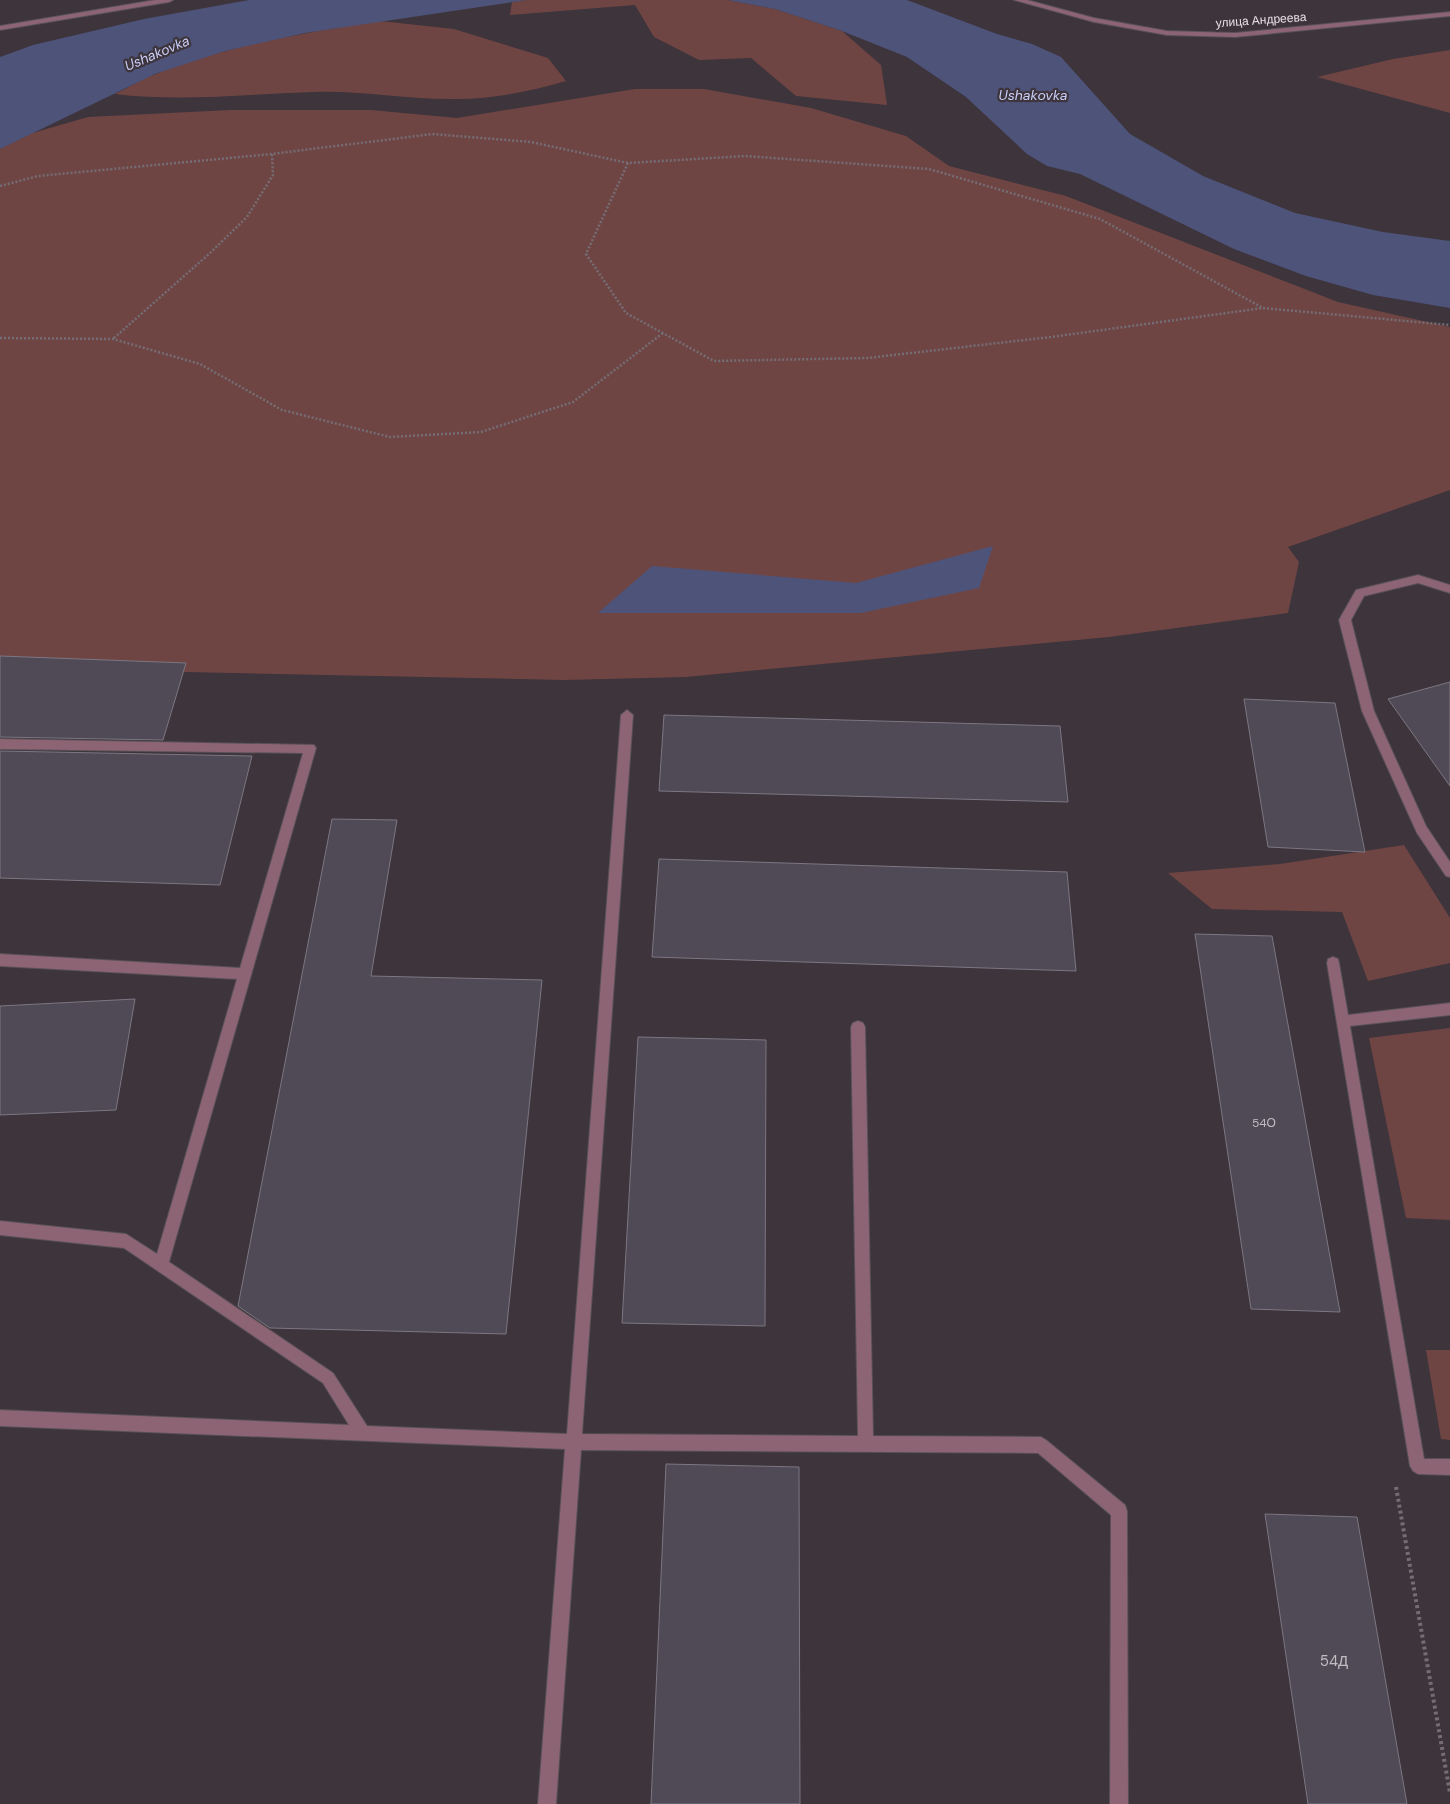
<svg xmlns="http://www.w3.org/2000/svg" width="1450" height="1804" font-family="'DM Sans',sans-serif">
  <style>
    .green { fill: #6f4544 }
    .water { fill: #4e537a }
    .building { fill: #4f4a55; stroke: #7c7783 }
    .lines { fill: none; stroke-linecap: round; stroke-linejoin: round }
    .minor-casing { stroke: #585057; stroke-width: 2 }
    .path-far1 { stroke: #756d74; stroke-width: 2.5; stroke-dasharray: 2 2; stroke-linecap: butt }
    .path { stroke: #756d74; stroke-width: 4; stroke-dasharray: 3 3; stroke-linecap: butt }
    .minor { fill: #8c6473; fill-rule: evenodd }
    .labels { text-anchor: middle; stroke-width: 4.5; stroke-linejoin: round; paint-order: stroke }
    .far-street-label { font-size: 12px; fill: #e7e1e7; stroke: #3d343c }
    .number-label { font-size: 12px; fill: #c1bbc2 }
    .far-water-label { font-size: 14px; font-style: italic; fill: #c9cff8; stroke: #3d343c }
    .near-number-label { font-size: 15px; fill: #c1bbc2 }
  </style>
  <rect width="100%" height="100%" fill="#3d343c"/>
  <!-- green -->
  <path class="green" d="M 526,0 L 728,0 L 775,9 L 842,31 L 881,65 L 887,105 L 796,96 L 751,58 L 699,60 L 654,37 L 635,5 L 510,15 L 512,2 Z
    M 380,21 L 454,29 L 548,58 L 566,81 C 528,92 489,100 450,99 C 404,99 358,90 313,92 C 246,94 181,102 115,94 C 129,87 142,79 156,74 C 228,45 304,33 380,21 Z
    M 1450,50 L 1450,113 L 1317,77 L 1393,59 Z
    M 635,89 L 704,89 L 811,108 L 906,136 L 949,166 L 1066,196 L 1338,302 L 1450,327 L 1450,490 L 1288,547 L 1299,562 L 1288,613 L 1109,637 L 686,677 L 564,680 L 0,668 L 0,149 L 29,134 L 88,117 L 230,110 L 371,110 L 457,118 Z
    M 1404,845 L 1450,918 L 1450,963 L 1368,981 L 1342,912 L 1212,909 L 1168,873 L 1280,864 Z
    M 1450,1028 L 1450,1220 L 1406,1218 L 1369,1038 Z
    M 1426,1350 L 1450,1350 L 1450,1440 L 1441,1439 Z"/>
  <!-- water -->
  <path class="water" d="M 249,0 L 526,0 L 305,33 L 225,51 L 155,74 L 0,149 L 0,57 L 33,45 L 144,19 Z
    M 728,0 L 907,0 L 997,34 L 1032,44 L 1061,57 L 1130,134 L 1203,176 L 1295,213 L 1383,232 L 1450,241 L 1450,308 L 1373,295 L 1306,276 L 1234,249 L 1080,174 L 1047,166 L 1027,154 L 966,97 L 907,57 L 842,31 L 775,9 Z
    M 993,546 L 979,588 L 861,613 L 598,613 L 652,566 L 856,583 Z"/>
  <!-- building -->
  <path class="building" d="M 0,656 L 186,663 L 163,740 L 0,737 Z
    M 1450,682 L 1450,786 L 1388,699 Z
    M 1244,699 L 1335,703 L 1365,852 L 1268,847 Z
    M 664,715 L 1060,726 L 1068,802 L 659,791 Z
    M 0,751 L 252,756 L 220,885 L 0,878 Z
    M 332,819 L 397,820 L 371,976 L 542,980 L 506,1334 L 270,1328 L 238,1306 Z
    M 659,859 L 1067,872 L 1076,971 L 652,957 Z
    M 1195,934 L 1272,936 L 1340,1312 L 1251,1309 Z
    M 135,999 L 116,1110 L 0,1115 L 0,1006 Z
    M 638,1037 L 766,1040 L 765,1326 L 622,1323 Z
    M 666,1464 L 799,1467 L 800,1804 L 651,1804 Z
    M 1265,1514 L 1357,1517 L 1407,1804 L 1308,1804 Z"/>
  <g class="lines">
    <defs>
      <path id="minor" d="M 155,0 L 173,0 L 169,2 L 0,30 L 0,26 Z
        M 1014,0 L 1027,0 L 1094,18 L 1167,31 L 1235,33 L 1450,12 L 1450,16 L 1235,37 L 1167,35 L 1094,22 Z
        M 1418,575 L 1450,585 L 1450,593 L 1418,583 L 1364,596 L 1351,620 L 1374,711 L 1426,826 L 1450,862 L 1450,877 L 1446,876 L 1417,833 L 1362,711 L 1339,620 L 1356,590 Z
        M 627,710 L 633,715 L 582,1434 L 858,1436 L 851,1027 L 853,1023 L 858,1021 L 863,1023 L 865,1027 L 873,1436 L 1041,1437 L 1046,1440 L 1125,1505 L 1127,1511 L 1128,1804 L 1110,1804 L 1111,1515 L 1038,1453 L 581,1450 L 556,1804 L 538,1804 L 565,1449 L 0,1426 L 0,1410 L 349,1425 L 323,1383 L 124,1248 L 0,1235 L 0,1221 L 126,1234 L 157,1254 L 237,979 L 0,966 L 0,954 L 240,968 L 303,753 L 0,749 L 0,739 L 314,745 L 316,748 L 169,1262 L 333,1373 L 367,1426 L 567,1434 L 621,715 Z
        M 1333,957 L 1338,959 L 1339,963 L 1348,1015 L 1450,1003 L 1450,1015 L 1350,1026 L 1424,1459 L 1450,1459 L 1450,1475 L 1418,1474 L 1413,1471 L 1410,1466 L 1327,963 L 1328,959 Z"/>
    </defs>
    <!-- minor casing -->
    <use href="#minor" class="minor-casing"/>
    <!-- path-far1 -->
    <path class="path-far1" d="M 628,163 L 586,254 L 626,313 L 714,361 L 867,358 L 1051,337 L 1263,308 L 1450,325
      M 0,186 L 38,176 L 272,154 L 432,134 L 531,142 L 628,163 L 745,156 L 929,169 L 1100,219 L 1263,308
      M 0,338 L 113,339 L 200,364 L 282,410 L 390,437 L 481,432 L 573,402 L 663,333
      M 114,338 L 209,254 L 247,217 L 273,175 L 272,154"/>
    <!-- path -->
    <path class="path" d="M 1396,1487 L 1450,1793"/>
    <!-- minor -->
    <use href="#minor" class="minor"/>
  </g>
  <g class="labels">
    <!-- far-street labels -->
    <g class="far-street-label">
      <text transform="translate(1261 20) rotate(-4)" y="4">улица Андреева</text>
    </g>
    <!-- number labels -->
    <g class="number-label">
      <text x="1264" y="1127">54О</text>
    </g>
    <!-- far-water labels -->
    <g class="far-water-label">
      <text transform="translate(157 53) rotate(-23)" y="5">Ushakovka</text>
      <text x="1033" y="100">Ushakovka</text>
    </g>
    <!-- near-number labels -->
    <g class="near-number-label">
      <text x="1334" y="1666">54Д</text>
    </g>
  </g>
</svg>
